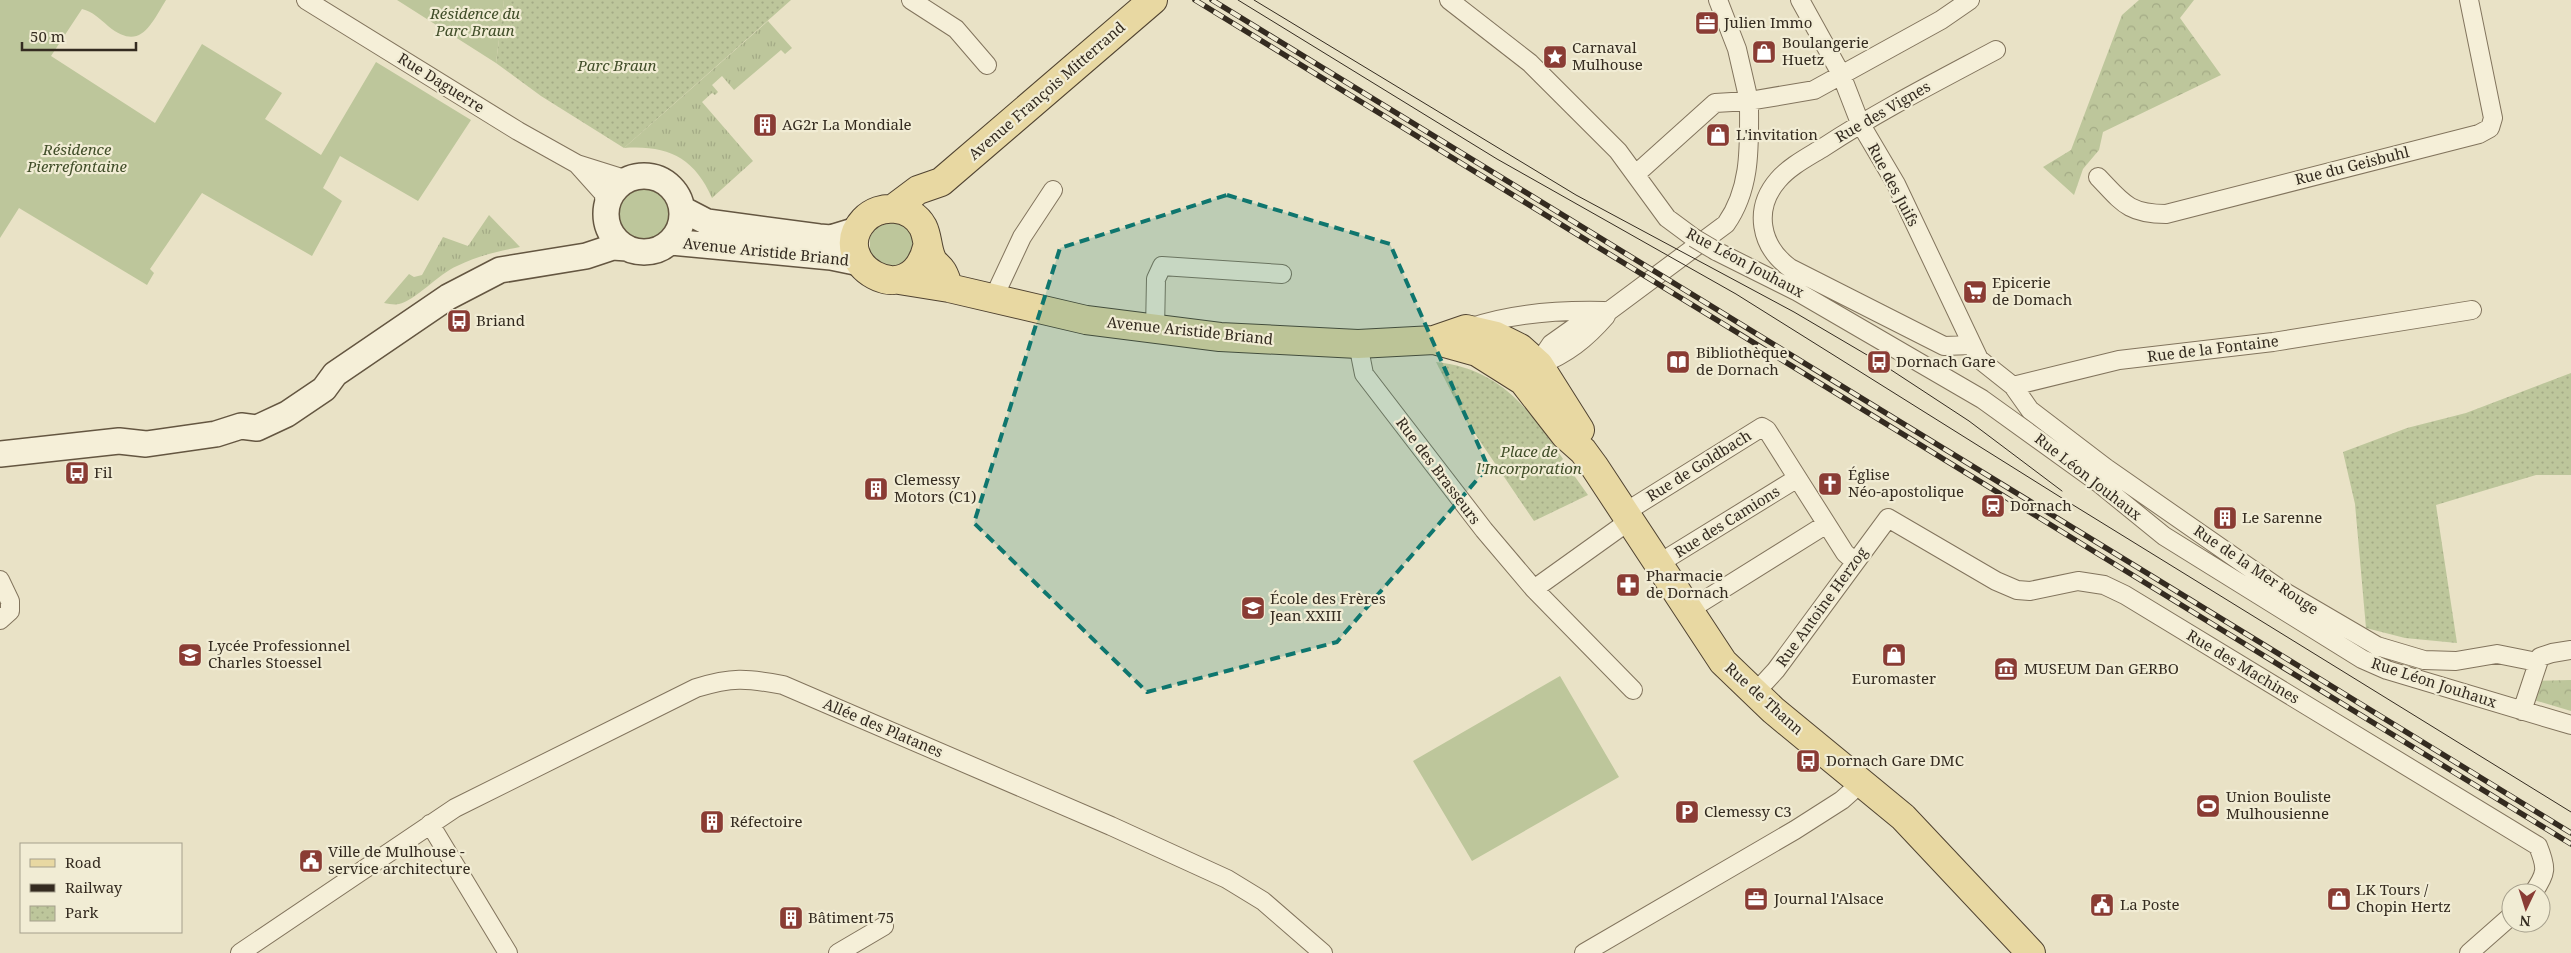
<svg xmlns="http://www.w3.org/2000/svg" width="2571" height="953" font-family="'Noto Serif',serif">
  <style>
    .grass { fill: url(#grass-tufts) }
    .forest { fill: url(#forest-crowns) }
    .park { fill: url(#park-dots) }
    .garden { fill: #bdc69b }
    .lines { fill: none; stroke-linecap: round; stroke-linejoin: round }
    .minor-casing { stroke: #82745d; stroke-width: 20 }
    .secondary-casing { stroke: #645641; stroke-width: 28 }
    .primary-casing { stroke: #504331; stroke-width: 30 }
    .minor { stroke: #f5efd8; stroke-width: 18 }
    .secondary { stroke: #f5efd8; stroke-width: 25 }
    .primary { stroke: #e8d8a2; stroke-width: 28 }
    .tram { stroke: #342b20; stroke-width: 1 }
    .rail-casing { stroke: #342b20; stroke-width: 5.5 }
    .rail { stroke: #f1ecd4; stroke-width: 4; stroke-dasharray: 11; stroke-linecap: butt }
    .minor-bridge-casing { stroke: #82745d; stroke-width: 20; stroke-linecap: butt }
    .minor-bridge { stroke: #f5efd8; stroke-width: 18 }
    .marked { fill: #0f766e; fill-opacity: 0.2; stroke: #0f766e; stroke-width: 4; stroke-dasharray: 10 6; stroke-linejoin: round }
    .labels { text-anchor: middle; stroke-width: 4.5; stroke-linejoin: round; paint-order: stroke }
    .park-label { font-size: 15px; font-style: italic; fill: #414e29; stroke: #f1ecd4 }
    .poi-label { font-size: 15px; fill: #342b20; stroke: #f1ecd4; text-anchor: start }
    .street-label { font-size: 15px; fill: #342b20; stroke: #f1ecd4 }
  </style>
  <defs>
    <pattern id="grass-tufts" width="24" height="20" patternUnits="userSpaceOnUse" patternTransform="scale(1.25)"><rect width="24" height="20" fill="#bdc69b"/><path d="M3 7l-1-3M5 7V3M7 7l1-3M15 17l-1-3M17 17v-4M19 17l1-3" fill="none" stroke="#a3aa85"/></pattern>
    <pattern id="forest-crowns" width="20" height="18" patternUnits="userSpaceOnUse" patternTransform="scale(1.25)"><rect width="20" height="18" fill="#bdc69b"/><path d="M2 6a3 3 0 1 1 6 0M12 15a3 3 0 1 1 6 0" fill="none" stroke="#a3aa85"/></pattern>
    <pattern id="park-dots" width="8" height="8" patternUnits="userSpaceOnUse" patternTransform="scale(1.25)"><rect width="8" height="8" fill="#bdc69b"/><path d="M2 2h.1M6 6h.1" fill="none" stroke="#a3aa85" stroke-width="1.8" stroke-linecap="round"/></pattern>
  </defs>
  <rect width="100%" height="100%" fill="#e9e2c6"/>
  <!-- grass -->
  <path class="grass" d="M 768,21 L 792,48 L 785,54 L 781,50 L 734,90 L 722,76 L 712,85 L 718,92 L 715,95 L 712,93 L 702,102 L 753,161 L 712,198 C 694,157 667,145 624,148 Z
    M 489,215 L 520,247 C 498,251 477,256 457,266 C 440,273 413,302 399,304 C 395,305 389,304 384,303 L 409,274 L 414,277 L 422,275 L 443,237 L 468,246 Z"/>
  <!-- forest -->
  <path class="forest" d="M 2139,0 L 2194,0 L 2180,18 L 2221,75 L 2103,132 L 2099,150 L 2083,169 L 2074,195 L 2043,167 L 2071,150 L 2122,15 Z
    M 2571,680 L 2571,711 L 2527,698 L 2532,681 Z"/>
  <!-- park -->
  <path class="park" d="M 504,0 L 791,0 L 624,148 L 541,96 L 496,63 Z
    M 1436,362 C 1501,369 1529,409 1563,459 L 1560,462 L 1569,476 L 1573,474 L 1588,495 L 1534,521 L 1465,419 Z
    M 2571,373 L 2571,475 L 2536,475 L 2436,505 L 2457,643 L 2405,638 L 2366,628 L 2355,504 L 2343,452 L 2407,428 L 2466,413 Z"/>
  <!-- garden -->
  <path class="garden" d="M 0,0 L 166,0 C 150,26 140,52 108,26 C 99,18 93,12 82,9 L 51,56 L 155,123 L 202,44 L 282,93 L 265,119 L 321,155 L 376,62 L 471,120 L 418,201 L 340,156 L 323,188 L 342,201 L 312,256 L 202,193 L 150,269 L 154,273 L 147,285 L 19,208 L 0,238 Z
    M 397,0 L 504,0 L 496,63 Z
    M617 212a28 28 0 1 1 56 0a28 28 0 1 1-56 0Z
    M 891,221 L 909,226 L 918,251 L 891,271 L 870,255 L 870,237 L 875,229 Z
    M 1560,676 L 1619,777 L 1472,861 L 1413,761 Z"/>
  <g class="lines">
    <defs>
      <path id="minor" d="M 306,0 L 518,131 L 577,164 L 628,180
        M 911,0 L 956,29 L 987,65
        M 1449,0 L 1530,63 L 1618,151 L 1667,218 L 1694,238
        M 1800,0 L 1841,74 L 1860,123 L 1896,184 L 1979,359 L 2013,386 L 2030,410 L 2106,468 L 2283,591 L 2377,646 L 2424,660 L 2456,661 L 2497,654 L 2537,662
        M 577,164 L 603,193 L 607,208
        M 1636,174 L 1715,103 L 1749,101 L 1737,49 L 1718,0
        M 2098,177 C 2122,202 2128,214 2166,214 L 2479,134 L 2490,128 L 2493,118 L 2469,0
        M 1716,251 L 1798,292 L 1982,399 L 2100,484 L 2164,536 L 2362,659 L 2387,670 L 2571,725
        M 993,299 L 1022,237 L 1053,190
        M 1469,328 C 1511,313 1559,310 1604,311
        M 1155,330 L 1156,279 L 1162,266 L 1282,274
        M 1358,344 L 1364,374 L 1484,530 L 1534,589 L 1633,690
        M 1972,345 L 1944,346 L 1790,268 C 1760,246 1753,209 1778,180 C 1790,166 1808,157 1824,147 C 1879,111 1938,81 1996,50
        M 1539,365 C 1567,354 1586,339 1606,316
        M 1532,372 L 1551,344 L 1575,327 L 1609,311 L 1726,224 C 1752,187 1749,144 1749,101 L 1814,90 L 1941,20 L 1970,0
        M 2013,386 L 2119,360 L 2273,342 L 2472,310
        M 1624,513 L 1762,427 L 1767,430 L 1845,553 L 1854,561
        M 1658,564 L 1796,479
        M 0,580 L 10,601 L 10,611 L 0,620
        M 1534,589 L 1629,521
        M 1689,610 L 1825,525
        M 1754,694 L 1776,670 L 1888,518 L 1996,581 L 2017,590 L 2030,591 L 2078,581 L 2104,585 L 2125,595 L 2538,846 C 2547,868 2547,873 2533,893
        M 2522,711 L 2540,657 L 2552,653 L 2571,650
        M 430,824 L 508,953
        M 240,953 L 455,808 L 696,688 C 732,677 746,678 783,685 L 1111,826 L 1227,879 L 1263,901 L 1323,953
        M 838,953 L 884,926
        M 1584,953 L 1795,830 L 1842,800 L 1861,783
        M 2469,953 L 2511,916"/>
      <path id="secondary" d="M606 214a38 38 0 1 1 76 0a38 38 0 1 1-76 0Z
        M 682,209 L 707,222 L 819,237 L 831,238 L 857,230
        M 671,242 L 831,257 L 860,263
        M 0,454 L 119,441 L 146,444 L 216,434 L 241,426 L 257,428 L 287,414 L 324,389 L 335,374 L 448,297 L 500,270 L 586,256 L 613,247 L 627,248"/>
      <path id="primary" d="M 894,208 L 918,190 L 941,182 L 1153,0
        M 927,247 C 910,316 825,262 864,220 C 880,203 911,205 923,227 C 928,237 927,249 932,259 C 934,264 939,266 942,271 C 945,275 947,283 949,288
        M 899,280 L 949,288 L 1086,320 L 1220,337 L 1358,344 L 1434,340 L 1466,329 L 1496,336 L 1520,348 L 1539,365 L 1580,430
        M 1434,340 L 1477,352 L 1523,381 L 1565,435 L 1583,451 L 1594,466 L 1723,662 L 1773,710 L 1903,817 L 2031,953"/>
    </defs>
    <!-- minor casing -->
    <use href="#minor" class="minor-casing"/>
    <!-- secondary casing -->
    <use href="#secondary" class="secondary-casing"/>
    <!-- primary casing -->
    <use href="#primary" class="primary-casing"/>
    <!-- minor -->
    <use href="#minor" class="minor"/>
    <!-- secondary -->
    <use href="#secondary" class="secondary"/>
    <!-- primary -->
    <use href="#primary" class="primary"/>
    <!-- tram -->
    <path class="tram" d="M 1238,0 L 1497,159 L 1736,294 L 2065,500 L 2571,812
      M 1254,0 L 1576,195 L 1794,312 L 1879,362 L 1969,421 L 2062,491"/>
    <defs>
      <path id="rail" d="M 1195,0 L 2571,844
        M 1212,0 L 2571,833"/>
    </defs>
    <!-- rail casing -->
    <use href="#rail" class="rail-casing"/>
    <!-- rail -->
    <use href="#rail" class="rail"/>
    <defs>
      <path id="minor-bridge" d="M 1694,238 L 1716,251"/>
    </defs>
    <!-- minor-bridge casing -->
    <use href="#minor-bridge" class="minor-bridge-casing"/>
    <!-- minor-bridge -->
    <use href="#minor-bridge" class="minor-bridge"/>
  </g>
  <!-- marked area -->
  <path class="marked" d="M 1227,195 L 1390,244 L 1488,467 L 1337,642 L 1147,692 L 974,523 L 1060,248 Z"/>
  <!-- icons -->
  <defs>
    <symbol id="office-square" viewBox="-11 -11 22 22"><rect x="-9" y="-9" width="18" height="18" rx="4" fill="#8a3c34" stroke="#f1ecd4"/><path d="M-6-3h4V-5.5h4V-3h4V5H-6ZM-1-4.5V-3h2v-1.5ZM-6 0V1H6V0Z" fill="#fff"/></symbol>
    <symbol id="shop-square" viewBox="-11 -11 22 22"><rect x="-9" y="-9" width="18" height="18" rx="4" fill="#8a3c34" stroke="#f1ecd4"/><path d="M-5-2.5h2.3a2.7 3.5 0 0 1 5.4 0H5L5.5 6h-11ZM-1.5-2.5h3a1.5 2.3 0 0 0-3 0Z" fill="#fff"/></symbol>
    <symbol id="sight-square" viewBox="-11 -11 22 22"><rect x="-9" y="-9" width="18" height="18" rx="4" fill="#8a3c34" stroke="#f1ecd4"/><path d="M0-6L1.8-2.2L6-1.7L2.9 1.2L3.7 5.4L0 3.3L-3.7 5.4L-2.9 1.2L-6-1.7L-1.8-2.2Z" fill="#fff"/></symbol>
    <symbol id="building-square" viewBox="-11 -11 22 22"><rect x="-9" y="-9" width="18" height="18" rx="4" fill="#8a3c34" stroke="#f1ecd4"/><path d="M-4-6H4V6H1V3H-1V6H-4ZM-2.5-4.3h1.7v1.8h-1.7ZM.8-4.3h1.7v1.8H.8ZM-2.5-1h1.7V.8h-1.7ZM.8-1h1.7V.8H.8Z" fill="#fff"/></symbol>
    <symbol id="supermarket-square" viewBox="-11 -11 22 22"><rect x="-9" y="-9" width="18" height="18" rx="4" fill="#8a3c34" stroke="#f1ecd4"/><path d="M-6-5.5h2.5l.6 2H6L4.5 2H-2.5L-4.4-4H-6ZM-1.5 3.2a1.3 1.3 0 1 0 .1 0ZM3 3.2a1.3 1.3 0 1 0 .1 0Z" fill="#fff"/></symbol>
    <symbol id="bus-square" viewBox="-11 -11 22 22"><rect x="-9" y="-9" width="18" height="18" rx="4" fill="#8a3c34" stroke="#f1ecd4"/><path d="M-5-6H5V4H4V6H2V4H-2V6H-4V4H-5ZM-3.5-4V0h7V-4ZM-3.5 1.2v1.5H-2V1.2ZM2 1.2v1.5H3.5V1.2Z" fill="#fff"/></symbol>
    <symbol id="library-square" viewBox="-11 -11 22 22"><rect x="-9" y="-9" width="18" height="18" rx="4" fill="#8a3c34" stroke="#f1ecd4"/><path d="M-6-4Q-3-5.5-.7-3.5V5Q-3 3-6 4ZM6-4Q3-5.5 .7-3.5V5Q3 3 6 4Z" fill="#fff"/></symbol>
    <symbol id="church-square" viewBox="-11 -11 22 22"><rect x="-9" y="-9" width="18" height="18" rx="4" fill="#8a3c34" stroke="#f1ecd4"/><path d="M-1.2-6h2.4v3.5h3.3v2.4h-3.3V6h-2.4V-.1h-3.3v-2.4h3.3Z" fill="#fff"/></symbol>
    <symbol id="station-square" viewBox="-11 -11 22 22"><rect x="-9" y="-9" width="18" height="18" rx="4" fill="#8a3c34" stroke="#f1ecd4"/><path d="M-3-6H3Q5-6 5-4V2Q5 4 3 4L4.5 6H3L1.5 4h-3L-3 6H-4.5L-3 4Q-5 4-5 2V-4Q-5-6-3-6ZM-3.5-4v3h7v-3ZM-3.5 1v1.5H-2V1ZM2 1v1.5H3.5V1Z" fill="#fff"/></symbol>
    <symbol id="pharmacy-square" viewBox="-11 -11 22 22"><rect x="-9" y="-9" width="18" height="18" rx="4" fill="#8a3c34" stroke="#f1ecd4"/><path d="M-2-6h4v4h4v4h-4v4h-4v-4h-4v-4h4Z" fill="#fff"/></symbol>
    <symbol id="school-square" viewBox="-11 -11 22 22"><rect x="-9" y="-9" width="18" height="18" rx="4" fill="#8a3c34" stroke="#f1ecd4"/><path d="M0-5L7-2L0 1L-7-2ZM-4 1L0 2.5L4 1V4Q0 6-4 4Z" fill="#fff"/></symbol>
    <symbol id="museum-square" viewBox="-11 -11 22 22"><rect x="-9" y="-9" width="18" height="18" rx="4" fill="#8a3c34" stroke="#f1ecd4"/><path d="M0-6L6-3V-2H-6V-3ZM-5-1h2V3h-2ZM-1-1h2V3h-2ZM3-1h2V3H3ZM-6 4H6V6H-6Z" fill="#fff"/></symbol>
    <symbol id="stadium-square" viewBox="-11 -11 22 22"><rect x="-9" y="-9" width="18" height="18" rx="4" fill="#8a3c34" stroke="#f1ecd4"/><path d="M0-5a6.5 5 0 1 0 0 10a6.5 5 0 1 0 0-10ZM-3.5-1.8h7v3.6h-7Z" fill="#fff"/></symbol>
    <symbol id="parking-square" viewBox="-11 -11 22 22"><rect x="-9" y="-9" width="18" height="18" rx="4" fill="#8a3c34" stroke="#f1ecd4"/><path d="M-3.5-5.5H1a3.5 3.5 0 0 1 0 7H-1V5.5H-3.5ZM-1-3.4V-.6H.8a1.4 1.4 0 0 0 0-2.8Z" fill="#fff"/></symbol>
    <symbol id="civic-square" viewBox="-11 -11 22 22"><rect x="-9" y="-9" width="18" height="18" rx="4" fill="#8a3c34" stroke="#f1ecd4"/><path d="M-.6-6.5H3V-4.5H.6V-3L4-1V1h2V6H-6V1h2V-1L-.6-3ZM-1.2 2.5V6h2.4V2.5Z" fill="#fff"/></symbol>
  </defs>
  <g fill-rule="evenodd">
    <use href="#office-square" x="1693" y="9" width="28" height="28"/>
    <use href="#shop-square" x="1750" y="38" width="28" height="28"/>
    <use href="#sight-square" x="1541" y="43" width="28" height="28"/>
    <use href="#building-square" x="751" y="111" width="28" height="28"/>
    <use href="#shop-square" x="1704" y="121" width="28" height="28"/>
    <use href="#supermarket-square" x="1961" y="278" width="28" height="28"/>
    <use href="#bus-square" x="445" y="307" width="28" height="28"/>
    <use href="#library-square" x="1664" y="348" width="28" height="28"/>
    <use href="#bus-square" x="1865" y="348" width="28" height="28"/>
    <use href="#bus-square" x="63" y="459" width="28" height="28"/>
    <use href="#church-square" x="1816" y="470" width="28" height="28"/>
    <use href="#building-square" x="862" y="475" width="28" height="28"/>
    <use href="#station-square" x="1979" y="492" width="28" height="28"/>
    <use href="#building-square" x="2211" y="504" width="28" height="28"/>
    <use href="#pharmacy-square" x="1614" y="571" width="28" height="28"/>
    <use href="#school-square" x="1239" y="594" width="28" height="28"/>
    <use href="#school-square" x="176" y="641" width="28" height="28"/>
    <use href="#shop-square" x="1880" y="641" width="28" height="28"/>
    <use href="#museum-square" x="1992" y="655" width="28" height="28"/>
    <use href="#bus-square" x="1794" y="747" width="28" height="28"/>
    <use href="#stadium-square" x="2194" y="792" width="28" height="28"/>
    <use href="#parking-square" x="1673" y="798" width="28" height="28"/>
    <use href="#building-square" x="698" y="808" width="28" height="28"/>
    <use href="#civic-square" x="297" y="847" width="28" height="28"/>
    <use href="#office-square" x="1742" y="885" width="28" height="28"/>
    <use href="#shop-square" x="2325" y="885" width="28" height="28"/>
    <use href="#civic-square" x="2088" y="891" width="28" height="28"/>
    <use href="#building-square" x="777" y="904" width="28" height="28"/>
  </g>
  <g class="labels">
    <!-- park labels -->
    <g class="park-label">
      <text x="475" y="19">Résidence du<tspan x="475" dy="17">Parc Braun</tspan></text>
      <text x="617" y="71">Parc Braun</text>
      <text x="77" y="155">Résidence<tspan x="77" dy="17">Pierrefontaine</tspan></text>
      <text x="1529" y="457">Place de<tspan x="1529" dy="17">l'Incorporation</tspan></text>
    </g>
    <!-- poi labels -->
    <g class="poi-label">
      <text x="1724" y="28">Julien Immo</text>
      <text x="1782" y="48">Boulangerie<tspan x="1782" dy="17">Huetz</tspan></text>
      <text x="1572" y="53">Carnaval<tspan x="1572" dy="17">Mulhouse</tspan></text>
      <text x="782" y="130">AG2r La Mondiale</text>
      <text x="1736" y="140">L'invitation</text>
      <text x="1992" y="288">Epicerie<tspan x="1992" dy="17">de Domach</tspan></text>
      <text x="476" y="326">Briand</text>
      <text x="1696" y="358">Bibliothèque<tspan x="1696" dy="17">de Dornach</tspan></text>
      <text x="1896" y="367">Dornach Gare</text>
      <text x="94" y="478">Fil</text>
      <text x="1848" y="480">Église<tspan x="1848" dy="17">Néo-apostolique</tspan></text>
      <text x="894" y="485">Clemessy<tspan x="894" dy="17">Motors (C1)</tspan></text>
      <text x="2010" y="511">Dornach</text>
      <text x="2242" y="523">Le Sarenne</text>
      <text x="1646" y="581">Pharmacie<tspan x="1646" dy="17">de Dornach</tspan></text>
      <text x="1270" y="604">École des Frères<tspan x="1270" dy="17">Jean XXIII</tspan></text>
      <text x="208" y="651">Lycée Professionnel<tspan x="208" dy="17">Charles Stoessel</tspan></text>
      <text x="2024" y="674">MUSEUM Dan GERBO</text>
      <text x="1894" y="684" text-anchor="middle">Euromaster</text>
      <text x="1826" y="766">Dornach Gare DMC</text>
      <text x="2226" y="802">Union Bouliste<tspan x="2226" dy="17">Mulhousienne</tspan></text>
      <text x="1704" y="817">Clemessy C3</text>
      <text x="730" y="827">Réfectoire</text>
      <text x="328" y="857">Ville de Mulhouse -<tspan x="328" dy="17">service architecture</tspan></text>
      <text x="2356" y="895">LK Tours /<tspan x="2356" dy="17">Chopin Hertz</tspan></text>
      <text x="1774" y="904">Journal l'Alsace</text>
      <text x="2120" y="910">La Poste</text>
      <text x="808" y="923">Bâtiment 75</text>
    </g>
    <!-- street labels -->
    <g class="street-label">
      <text transform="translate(441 83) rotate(32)" y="5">Rue Daguerre</text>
      <text transform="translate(1047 91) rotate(-41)" y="5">Avenue François Mitterrand</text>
      <text transform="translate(1883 112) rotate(-30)" y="5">Rue des Vignes</text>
      <text transform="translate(2352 166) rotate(-14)" y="5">Rue du Geisbuhl</text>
      <text transform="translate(1893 185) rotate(62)" y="5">Rue des Juifs</text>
      <text transform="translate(766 252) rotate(6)" y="5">Avenue Aristide Briand</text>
      <text transform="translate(1745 263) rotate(28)" y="5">Rue Léon Jouhaux</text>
      <text transform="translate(1190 331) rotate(6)" y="5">Avenue Aristide Briand</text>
      <text transform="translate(2213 349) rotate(-7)" y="5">Rue de la Fontaine</text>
      <text transform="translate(1699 466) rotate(-32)" y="5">Rue de Goldbach</text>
      <text transform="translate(1438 471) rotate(53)" y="5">Rue des Brasseurs</text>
      <text transform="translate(2088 477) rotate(38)" y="5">Rue Léon Jouhaux</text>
      <text transform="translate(1727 522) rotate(-32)" y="5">Rue des Camions</text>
      <text transform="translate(2256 570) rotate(34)" y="5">Rue de la Mer Rouge</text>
      <text transform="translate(1822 607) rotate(-54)" y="5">Rue Antoine Herzog</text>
      <text transform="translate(2243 667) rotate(31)" y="5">Rue des Machines</text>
      <text transform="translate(2434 683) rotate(18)" y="5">Rue Léon Jouhaux</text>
      <text transform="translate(1764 699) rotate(42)" y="5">Rue de Thann</text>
      <text transform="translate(883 728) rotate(23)" y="5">Allée des Platanes</text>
    </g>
  </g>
  <!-- legend -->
  <rect x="20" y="843" width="162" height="90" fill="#f1ecd4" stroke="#a59f8c"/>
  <rect x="30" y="859" width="25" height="8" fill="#e8d8a2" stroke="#a59f8c"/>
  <text x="65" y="868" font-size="15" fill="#342b20">Road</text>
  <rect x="30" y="884" width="25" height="8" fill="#342b20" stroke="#a59f8c"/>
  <text x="65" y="893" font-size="15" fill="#342b20">Railway</text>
  <rect x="30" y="906" width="25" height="15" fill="url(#park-dots)" stroke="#a59f8c"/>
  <text x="65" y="918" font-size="15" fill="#342b20">Park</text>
  <!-- north arrow -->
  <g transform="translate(2526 908) rotate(184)"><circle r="24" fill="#f1ecd4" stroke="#a59f8c"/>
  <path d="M0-4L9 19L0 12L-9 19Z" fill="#8a3c34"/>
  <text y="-8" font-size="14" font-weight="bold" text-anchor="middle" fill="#342b20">N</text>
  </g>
  <!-- scale -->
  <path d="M22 42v8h114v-8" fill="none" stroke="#342b20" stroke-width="2.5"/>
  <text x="30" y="42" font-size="15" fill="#342b20" stroke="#f1ecd4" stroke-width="4" paint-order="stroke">50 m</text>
</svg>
